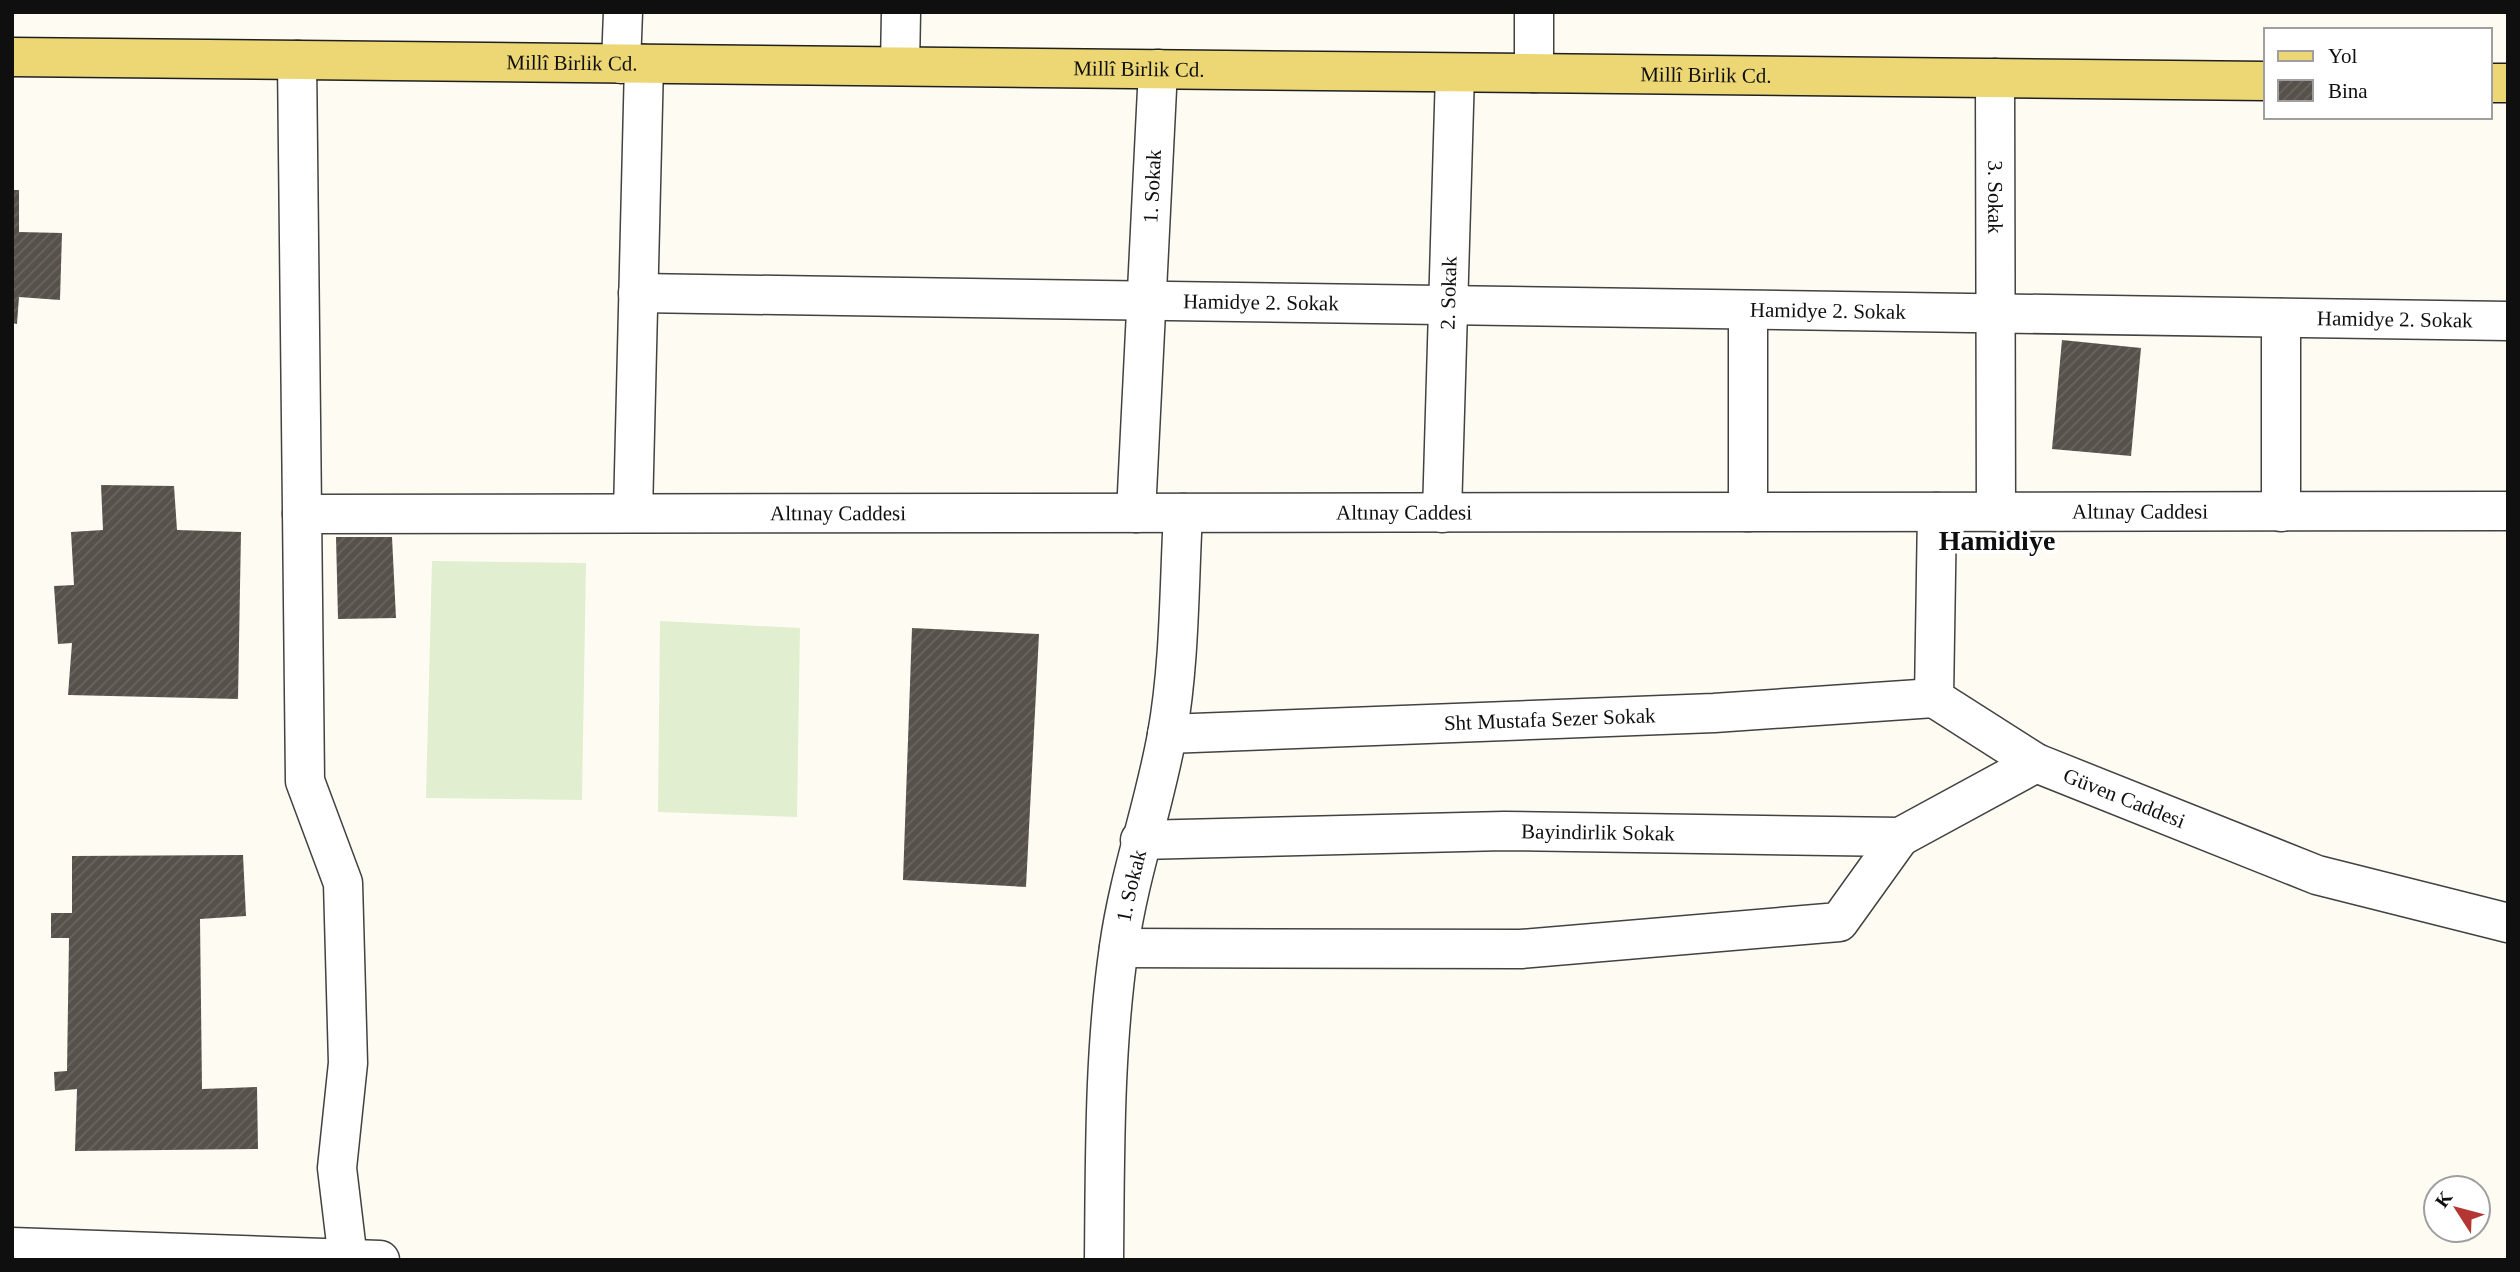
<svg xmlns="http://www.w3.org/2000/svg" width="2520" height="1272" font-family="Georgia,serif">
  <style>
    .pitch { fill: #e1eecf }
    .building { fill: url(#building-hatch) }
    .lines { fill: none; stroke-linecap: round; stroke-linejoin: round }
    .minor-casing { stroke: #424242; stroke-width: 41 }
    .primary-casing { stroke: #202020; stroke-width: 41 }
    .minor { stroke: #fff; stroke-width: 38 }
    .primary { stroke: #ecd774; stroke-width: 38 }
    .labels { text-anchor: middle; stroke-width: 7; stroke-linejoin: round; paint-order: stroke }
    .street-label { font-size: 21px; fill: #0f0f0f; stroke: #fff }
    .district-label { font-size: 28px; font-weight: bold; fill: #0f0f0f; stroke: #fff }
  </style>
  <defs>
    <pattern id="building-hatch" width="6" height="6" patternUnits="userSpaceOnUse" patternTransform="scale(1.75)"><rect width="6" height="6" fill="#57514c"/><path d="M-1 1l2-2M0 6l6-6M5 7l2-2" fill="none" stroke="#6a6561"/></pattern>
  </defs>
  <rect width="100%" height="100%" fill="#fefcf2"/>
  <!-- pitch -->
  <path class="pitch" d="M 432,561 L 586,563 L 582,800 L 426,798 Z
    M 660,621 L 800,628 L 797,817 L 658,812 Z"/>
  <!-- building -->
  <path class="building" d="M 12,190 L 19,190 L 19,232 L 62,233 L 60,300 L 19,297 L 17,324 L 12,323 Z
    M 2062,340 L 2141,348 L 2131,456 L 2052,449 Z
    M 101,485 L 174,486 L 177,530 L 241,532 L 238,699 L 68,695 L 72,643 L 58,644 L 54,586 L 74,585 L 71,532 L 103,530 Z
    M 336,537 L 392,537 L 396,618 L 338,619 Z
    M 912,628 L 1039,634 L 1026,887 L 903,880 Z
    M 243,855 L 246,916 L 200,919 L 202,1089 L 257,1087 L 258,1149 L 75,1151 L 77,1089 L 55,1091 L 54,1072 L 67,1071 L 69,938 L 51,938 L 51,913 L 72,913 L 72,856 Z"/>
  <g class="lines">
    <defs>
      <g id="minor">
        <path d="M 1534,12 L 1534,73"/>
        <path d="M 297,60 L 305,781 L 343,883 L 348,1063 L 337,1168 L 348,1260"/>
        <path d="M 621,64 L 623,12"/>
        <path d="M 900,66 L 901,12"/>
        <path id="s1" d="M 1995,78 L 1996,512"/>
        <path id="s2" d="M 638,293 L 2508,321"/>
        <path d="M 1748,310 L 1748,512"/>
        <path d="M 2281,318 L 2281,512"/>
        <path id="s3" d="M 1937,512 L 1934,698 L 2036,763 L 2317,875 L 2508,923"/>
        <path d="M 633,513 L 644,64"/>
        <path id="s4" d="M 1136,513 L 1158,69"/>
        <path id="s5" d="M 1442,513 L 1455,73"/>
        <path id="s6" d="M 302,514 L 2508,511"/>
        <path id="s7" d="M 1167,734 L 1714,713 L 1934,698"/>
        <path id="s8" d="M 1140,840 L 1504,831 L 1900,837 L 2036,763"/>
        <path d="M 1119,948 L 1521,949 L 1839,922 L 1900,837"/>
        <path d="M 12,1247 L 380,1260"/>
        <path id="s9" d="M 1104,1260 C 1105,1155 1104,1051 1119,947 C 1129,875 1154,807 1167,735 C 1180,662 1179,586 1183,513"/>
      </g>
      <g id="primary">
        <path id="s10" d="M 12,57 L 2266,81"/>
        <path d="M 2490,83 L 2508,83"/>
      </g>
    </defs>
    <!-- minor casing -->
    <use href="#minor" class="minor-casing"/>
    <!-- primary casing -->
    <use href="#primary" class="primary-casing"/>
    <!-- minor -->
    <use href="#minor" class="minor"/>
    <!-- primary -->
    <use href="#primary" class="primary"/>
  </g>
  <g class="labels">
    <!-- street labels -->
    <g class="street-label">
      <text dy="7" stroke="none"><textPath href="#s10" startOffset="560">Millî Birlik Cd.</textPath></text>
      <text dy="7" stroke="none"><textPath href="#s10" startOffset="1127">Millî Birlik Cd.</textPath></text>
      <text dy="7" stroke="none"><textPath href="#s10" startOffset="1694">Millî Birlik Cd.</textPath></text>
      <text dy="7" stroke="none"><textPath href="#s4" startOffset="327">1. Sokak</textPath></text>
      <text dy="7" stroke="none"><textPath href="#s1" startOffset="119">3. Sokak</textPath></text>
      <text dy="7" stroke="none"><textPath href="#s5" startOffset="220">2. Sokak</textPath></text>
      <text dy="7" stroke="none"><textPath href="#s2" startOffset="623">Hamidye 2. Sokak</textPath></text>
      <text dy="7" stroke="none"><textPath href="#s2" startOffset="1190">Hamidye 2. Sokak</textPath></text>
      <text dy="7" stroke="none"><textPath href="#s2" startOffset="1757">Hamidye 2. Sokak</textPath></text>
      <text dy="7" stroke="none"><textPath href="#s6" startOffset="1838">Altınay Caddesi</textPath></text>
      <text dy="7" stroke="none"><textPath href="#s6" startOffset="536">Altınay Caddesi</textPath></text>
      <text dy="7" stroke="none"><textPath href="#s6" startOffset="1102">Altınay Caddesi</textPath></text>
      <text dy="7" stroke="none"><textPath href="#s7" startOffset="383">Sht Mustafa Sezer Sokak</textPath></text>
      <text dy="7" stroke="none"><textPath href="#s3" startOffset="402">Güven Caddesi</textPath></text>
      <text dy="7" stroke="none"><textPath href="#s8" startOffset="458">Bayindirlik Sokak</textPath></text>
      <text dy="7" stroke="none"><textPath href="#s9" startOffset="376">1. Sokak</textPath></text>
    </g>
    <!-- district labels -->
    <g class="district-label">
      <text x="1997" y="550">Hamidiye</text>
    </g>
  </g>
  <!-- border -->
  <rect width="2520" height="1272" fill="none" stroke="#0f0f0f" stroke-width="28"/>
  <!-- legend -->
  <rect x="2264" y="28" width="228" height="91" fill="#ffffff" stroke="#9f9f9f" stroke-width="2"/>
  <rect x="2278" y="51" width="35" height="10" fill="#ecd774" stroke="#9f9f9f" stroke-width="2"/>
  <text x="2328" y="63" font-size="21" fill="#0f0f0f">Yol</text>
  <rect x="2278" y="80" width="35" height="21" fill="url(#building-hatch)" stroke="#9f9f9f" stroke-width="2"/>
  <text x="2328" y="98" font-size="21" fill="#0f0f0f">Bina</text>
  <!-- north arrow -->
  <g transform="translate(2457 1209) rotate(306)"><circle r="33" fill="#ffffff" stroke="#9f9f9f" stroke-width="2"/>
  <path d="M0-5L12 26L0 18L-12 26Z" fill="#b33633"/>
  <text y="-10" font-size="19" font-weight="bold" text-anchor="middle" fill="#0f0f0f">K</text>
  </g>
</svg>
